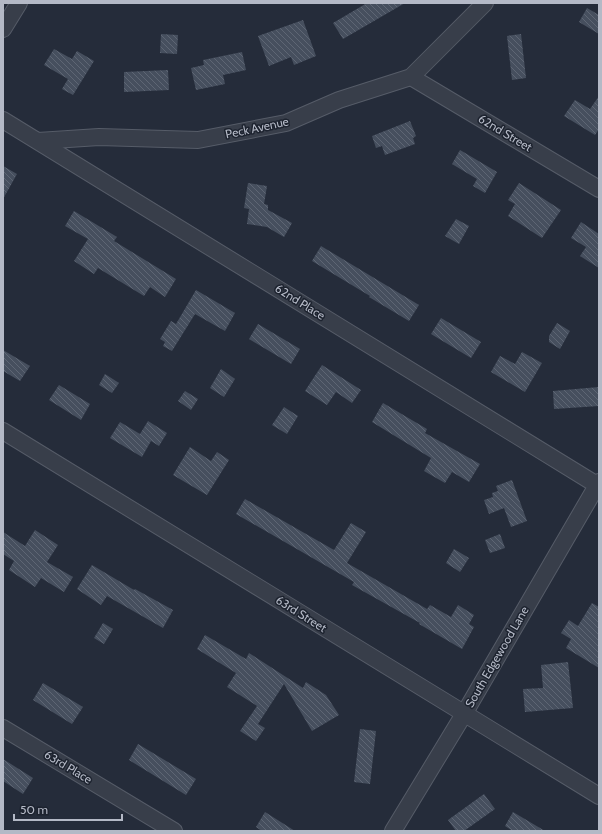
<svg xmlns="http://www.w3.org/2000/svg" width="602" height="834" font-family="Cabin,sans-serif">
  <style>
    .building { fill: url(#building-back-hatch) }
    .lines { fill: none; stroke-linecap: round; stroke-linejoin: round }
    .minor-casing { stroke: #565c68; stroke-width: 18 }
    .minor { stroke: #383e4a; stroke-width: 16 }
    .labels { text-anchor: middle; stroke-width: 3; stroke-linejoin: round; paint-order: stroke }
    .street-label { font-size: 12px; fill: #b4b9c6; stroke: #1d232f }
  </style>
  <defs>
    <pattern id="building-back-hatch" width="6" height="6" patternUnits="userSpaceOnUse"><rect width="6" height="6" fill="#464f5e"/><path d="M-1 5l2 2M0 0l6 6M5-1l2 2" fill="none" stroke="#5e6674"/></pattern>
  </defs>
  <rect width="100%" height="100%" fill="#252c3a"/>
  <!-- building -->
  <path class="building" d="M 367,3 L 405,3 L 343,39 L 333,23 Z
    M 587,8 L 599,15 L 599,34 L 579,22 Z
    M 303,20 L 316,56 L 294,65 L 291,57 L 269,66 L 258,36 Z
    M 161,34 L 178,35 L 177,54 L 160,53 Z
    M 521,34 L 526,78 L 512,80 L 507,36 Z
    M 54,49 L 72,59 L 77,51 L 94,61 L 73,95 L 62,89 L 68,79 L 44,65 Z
    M 242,52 L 246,70 L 223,75 L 225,84 L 196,90 L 191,68 L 204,65 L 203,60 Z
    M 168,70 L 169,90 L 124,92 L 124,72 Z
    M 599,96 L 599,129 L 595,135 L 564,116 L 575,100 L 590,109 Z
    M 410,121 L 416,136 L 413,138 L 415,144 L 385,155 L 382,146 L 376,148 L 372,136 Z
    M 460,150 L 497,172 L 485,193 L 473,186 L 477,179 L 452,164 Z
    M 3,166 L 17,174 L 3,199 Z
    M 248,183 L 267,186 L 264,204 L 268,205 L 268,210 L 292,223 L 284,237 L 267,227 L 247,224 L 249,209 L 244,208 Z
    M 519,183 L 561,210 L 542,238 L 508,216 L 515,204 L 508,200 Z
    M 74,211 L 117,237 L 114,241 L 176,279 L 165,297 L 150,287 L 144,296 L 98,268 L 94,274 L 74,261 L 88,239 L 65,226 Z
    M 456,219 L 469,226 L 459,244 L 445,236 Z
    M 581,222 L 599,234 L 599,268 L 580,256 L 586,247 L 571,238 Z
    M 321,246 L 419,305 L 409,321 L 369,297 L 370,296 L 312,261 Z
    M 196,290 L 235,313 L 225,331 L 195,314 L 172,351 L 163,346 L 165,342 L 160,339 L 171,321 L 176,324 Z
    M 441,318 L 481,342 L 471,358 L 431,334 Z
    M 557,323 L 570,331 L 560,349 L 549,342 L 549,336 Z
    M 258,324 L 300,349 L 291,364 L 249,339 Z
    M 3,350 L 30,366 L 20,381 L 3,371 Z
    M 522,352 L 542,363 L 525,392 L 491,372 L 500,356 L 515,364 Z
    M 322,365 L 361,390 L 352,403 L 336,392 L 327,405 L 305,391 Z
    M 221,369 L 235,379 L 224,397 L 210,388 Z
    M 105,374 L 119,383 L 112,393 L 99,385 Z
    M 59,385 L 90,404 L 81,420 L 49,400 Z
    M 599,387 L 599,406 L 554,409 L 553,391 Z
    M 185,391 L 198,399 L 191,410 L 178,401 Z
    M 383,403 L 427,429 L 425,433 L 480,464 L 469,482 L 452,472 L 445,483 L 424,471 L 431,458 L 372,422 Z
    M 284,407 L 298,416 L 287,434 L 272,425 Z
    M 148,421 L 167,433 L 159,446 L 151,441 L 142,457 L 110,438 L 120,422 L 140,434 Z
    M 190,447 L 211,461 L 217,452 L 229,460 L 207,495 L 173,475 Z
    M 512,480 L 527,521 L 511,527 L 504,508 L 489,514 L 484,500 L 493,497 L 492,493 L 498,491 L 496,486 Z
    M 245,499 L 334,550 L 351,523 L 366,532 L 347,563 L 427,609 L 430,605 L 451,617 L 458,605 L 474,615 L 469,624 L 474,627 L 462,649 L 419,624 L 420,623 L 352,585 L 354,582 L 236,514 Z
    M 35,530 L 58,545 L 47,562 L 73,577 L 64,592 L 41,578 L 35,587 L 9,570 L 14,561 L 3,554 L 3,532 L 25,546 Z
    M 500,534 L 505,548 L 490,553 L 485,540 Z
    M 454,549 L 469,558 L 460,572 L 446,563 Z
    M 92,565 L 134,590 L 135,589 L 173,610 L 163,628 L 107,596 L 101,605 L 77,589 Z
    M 592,603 L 599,607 L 599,668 L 566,648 L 571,639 L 561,633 L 569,620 L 578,626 Z
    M 103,623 L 113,629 L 104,644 L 94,638 Z
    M 205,635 L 246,659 L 249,653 L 303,688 L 306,682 L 326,695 L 339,715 L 312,731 L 284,684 L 258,724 L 265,728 L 256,741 L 240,731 L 257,706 L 227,687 L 236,673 L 197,649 Z
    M 568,662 L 573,708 L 525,712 L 523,689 L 543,688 L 541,665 Z
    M 43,683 L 83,707 L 72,724 L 33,700 Z
    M 360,729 L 376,731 L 370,784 L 354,782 Z
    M 138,744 L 196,779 L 186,795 L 129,760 Z
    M 3,759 L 33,778 L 23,794 L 3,781 Z
    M 484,794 L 495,809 L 464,831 L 456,831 L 448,820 Z
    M 265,812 L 295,831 L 262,831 L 256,827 Z
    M 513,812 L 545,831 L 513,831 L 505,826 Z"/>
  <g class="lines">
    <defs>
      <path id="minor" d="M 3,29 L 19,3
        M 411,77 L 599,189
        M 3,120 L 597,485
        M 38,141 L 99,137 L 198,140 L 286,123 L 339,100 L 411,77 L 485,3
        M 3,431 L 599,796
        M 3,728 L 174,831
        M 393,831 L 464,714 L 599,482"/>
    </defs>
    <!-- minor casing -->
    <use href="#minor" class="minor-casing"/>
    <!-- minor -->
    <use href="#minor" class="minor"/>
  </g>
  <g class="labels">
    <!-- street labels -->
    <g class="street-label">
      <text transform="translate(257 128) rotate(-12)" y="4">Peck Avenue</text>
      <text transform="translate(505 133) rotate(31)" y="4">62nd Street</text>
      <text transform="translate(300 302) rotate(32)" y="4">62nd Place</text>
      <text transform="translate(301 614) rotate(32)" y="4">63rd Street</text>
      <text transform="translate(497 657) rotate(-60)" y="4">South Edgewood Lane</text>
      <text transform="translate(68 767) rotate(31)" y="4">63rd Place</text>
    </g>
  </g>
  <!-- border -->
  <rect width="602" height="834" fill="none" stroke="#b4b9c6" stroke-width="8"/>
  <!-- scale -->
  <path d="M14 814v6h108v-6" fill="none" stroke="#b4b9c6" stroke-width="2"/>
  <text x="20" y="814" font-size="12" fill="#b4b9c6" stroke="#1d232f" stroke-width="3" paint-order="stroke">50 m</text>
</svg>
